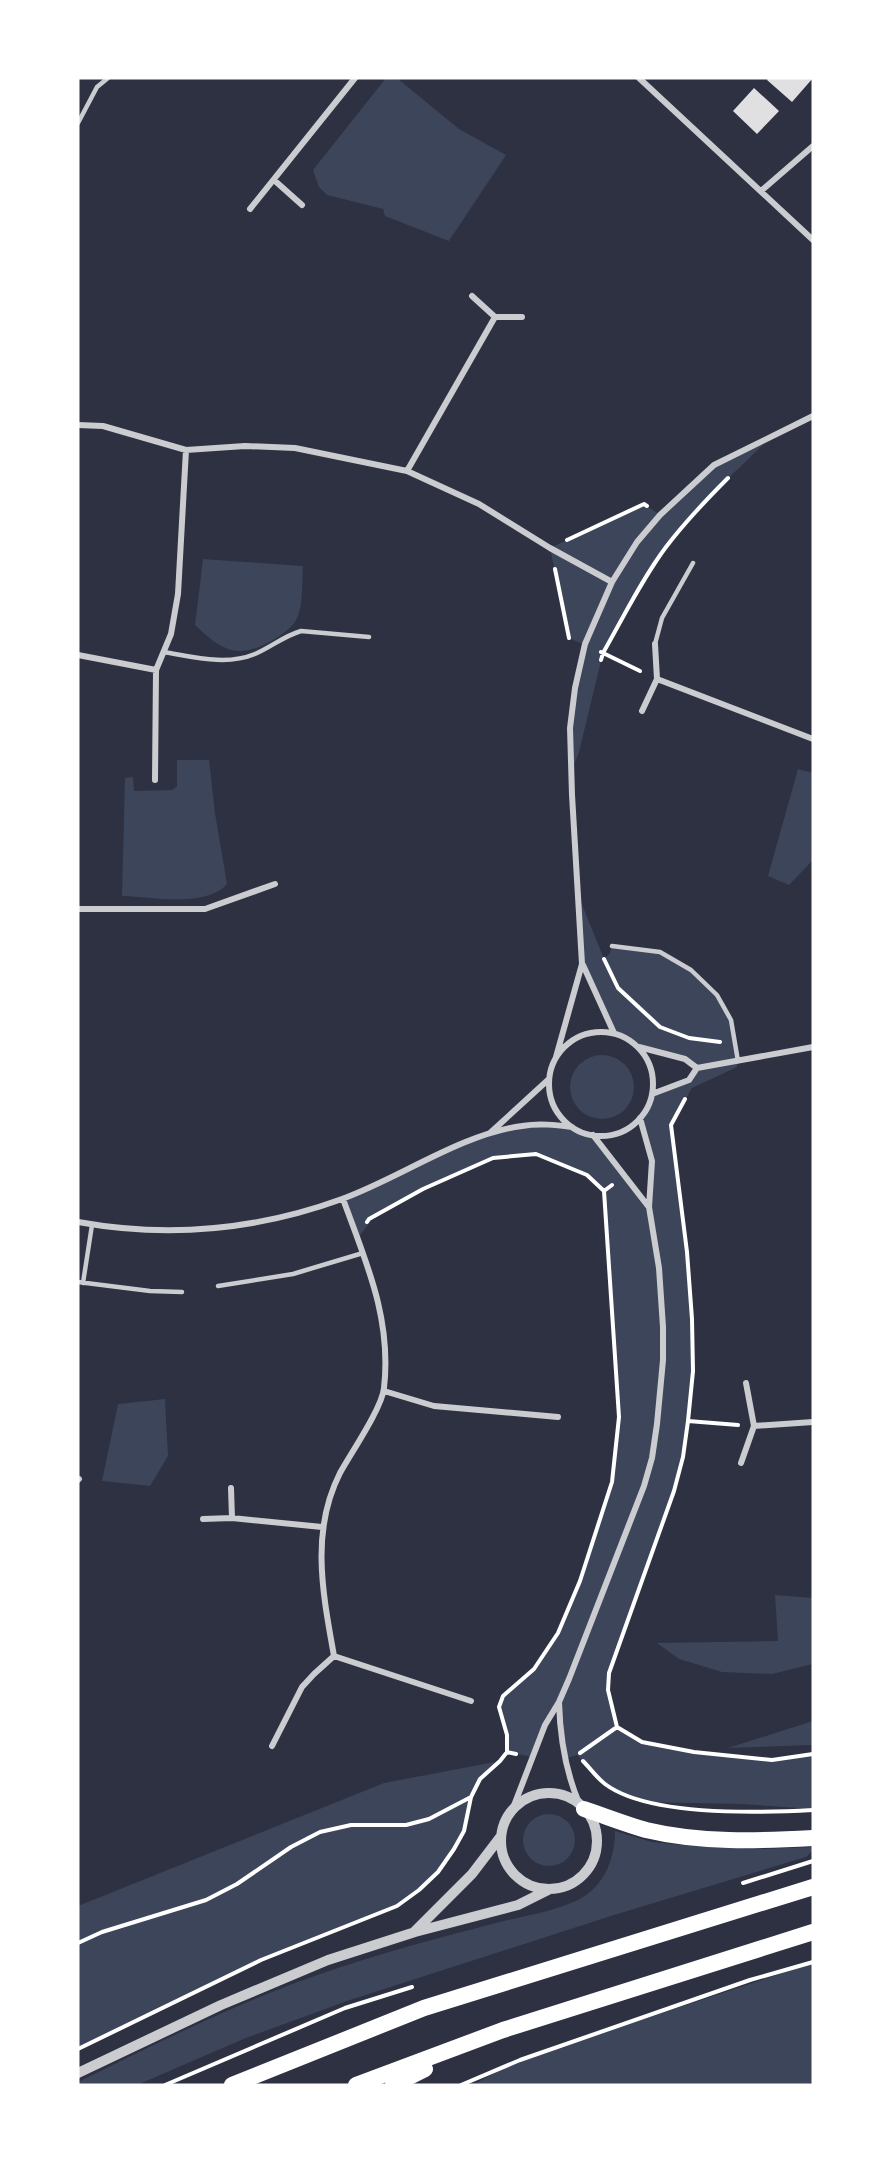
<svg xmlns="http://www.w3.org/2000/svg" width="891" height="2163" font-family="Rubik,sans-serif">
  <style>
    .green { fill: #3c4559 }
    .building { fill: #e0e0e3 }
    .lines { fill: none; stroke-linecap: round; stroke-linejoin: round }
    .path { stroke: #fff; stroke-width: 4 }
    .service { stroke: #caccd0; stroke-width: 4.5 }
    .minor { stroke: #caccd0; stroke-width: 6 }
    .tertiary { stroke: #caccd0; stroke-width: 10 }
    .trunk { stroke: #fff; stroke-width: 16 }
  </style>
  <rect width="100%" height="100%" fill="#2d3142"/>
  <!-- green -->
  <path class="green" d="M 386,78 L 397,78 L 459,129 L 506,155 L 449,241 L 385,216 L 383,209 L 327,195 L 319,187 L 313,170 Z
    M 772,436 L 708,498 L 666,547 L 634,599 L 603,653 L 579,752 L 572,770 L 570,728 L 585,645 L 569,638 L 550,548 L 644,504 L 660,515 L 714,465 Z
    M 203,559 L 303,566 C 302,579 303,602 299,613 C 296,624 287,631 278,637 C 241,660 225,654 195,625 Z
    M 177,760 L 209,760 L 215,813 L 227,884 C 206,908 152,897 122,896 L 125,778 L 133,777 L 134,791 L 172,790 L 177,786 Z
    M 798,769 L 813,773 L 813,860 L 789,885 L 768,876 Z
    M 577,892 L 604,959 L 610,953 L 612,946 L 660,952 L 691,970 L 717,995 L 731,1020 L 738,1061 L 737,1067 L 692,1088 L 671,1125 L 686,1245 L 693,1362 L 683,1457 L 674,1491 L 609,1673 L 608,1690 L 617,1727 L 642,1742 L 694,1752 L 772,1760 L 813,1754 L 813,1809 L 741,1804 L 641,1802 L 605,1784 L 577,1755 L 565,1759 L 559,1703 L 533,1757 L 507,1752 L 507,1735 L 499,1707 L 503,1696 L 534,1669 L 554,1639 L 597,1532 L 612,1482 L 619,1417 L 604,1191 L 587,1175 L 536,1155 L 493,1158 L 423,1189 L 375,1216 L 357,1239 L 343,1199 L 489,1134 L 522,1126 L 572,1127 L 593,1135 L 648,1206 L 652,1161 L 640,1118 L 652,1094 L 689,1080 L 697,1068 L 685,1059 L 664,1055 L 614,1033 L 582,964 Z
    M570 1087a32 32 0 1 1 64 0a32 32 0 1 1-64 0Z
    M 165,1399 L 168,1456 L 150,1486 L 102,1481 L 118,1404 Z
    M 775,1595 L 813,1598 L 813,1664 L 772,1674 L 722,1672 L 679,1659 L 657,1643 L 778,1641 Z
    M 813,1721 L 813,1745 L 728,1748 Z
    M 500,1761 L 480,1779 L 471,1797 L 464,1831 L 438,1871 L 397,1906 L 261,1960 L 78,2049 L 78,1906 L 384,1783 Z
    M523 1840a26 26 0 1 1 52 0a26 26 0 1 1-52 0Z
    M 615,1831 L 652,1842 L 682,1845 L 761,1849 L 813,1847 L 813,1850 L 806,1857 L 614,1915 L 350,2000 L 246,2038 L 137,2085 L 78,2085 L 78,2082 C 162,2041 246,1998 335,1969 C 388,1951 442,1937 496,1923 C 522,1916 560,1911 583,1897 C 606,1883 615,1856 615,1831 Z
    M 813,1963 L 813,2082 L 803,2085 L 472,2085 L 520,2060 Z"/>
  <!-- building -->
  <path class="building" d="M 768,78 L 813,78 L 792,102 L 767,80 Z
    M 754,88 L 779,111 L 757,134 L 733,111 Z"/>
  <g class="lines">
    <!-- path -->
    <path class="path" d="M 567,540 L 644,504 L 647,506
      M 555,569 L 569,638
      M 601,652 L 640,671
      M 601,660 L 603,653 C 623,618 642,579 666,547 C 685,522 706,500 728,478
      M 604,959 L 618,988 L 660,1027 L 689,1038 L 720,1042
      M 367,1222 L 369,1219 L 423,1189 L 493,1158 L 536,1154 L 587,1175 L 604,1191
      M 688,1421 L 738,1425
      M 617,1727 L 608,1690 L 609,1673 L 674,1491 L 683,1457 L 688,1421 L 693,1371 L 692,1319 L 687,1252 L 671,1125 L 685,1099
      M 507,1752 L 507,1735 L 499,1707 L 503,1696 L 534,1669 L 558,1633 L 580,1581 L 612,1482 L 619,1417 L 604,1191 L 612,1185
      M 580,1753 L 617,1727 L 642,1742 L 694,1752 L 772,1760 L 813,1754
      M 583,1761 C 590,1768 597,1778 605,1784 C 649,1817 759,1813 813,1810
      M 743,1883 L 813,1861
      M 78,1943 L 102,1932 L 206,1900 L 237,1884 L 291,1847 L 320,1832 L 351,1825 L 406,1825 L 429,1819 L 471,1797
      M 78,2049 L 261,1960 L 397,1906 L 419,1890 L 438,1872 L 454,1849 L 464,1831 L 471,1797 L 480,1779 L 500,1761 L 507,1752 L 516,1754
      M 165,2085 L 345,2008 L 412,1987
      M 461,2085 L 520,2060 L 750,1980 L 813,1962"/>
    <!-- service -->
    <path class="service" d="M 78,123 L 97,87 L 108,78
      M 655,644 L 662,618 L 693,563
      M 164,652 C 194,657 226,666 255,654 C 271,647 284,636 301,631 L 369,637
      M 612,946 L 660,952 L 691,970 L 717,995 L 731,1020 L 738,1061
      M 78,1282 L 150,1291 L 182,1292
      M 83,1283 L 92,1225
      M 218,1286 L 293,1274 L 363,1253"/>
    <!-- minor -->
    <path class="minor" d="M 639,78 L 813,240
      M 274,180 L 302,205
      M 761,191 L 813,146
      M 250,209 L 355,78
      M 472,296 L 495,317 L 522,317
      M 78,425 L 103,426 L 186,450 L 245,446 L 295,448 L 407,471 L 479,504 L 550,548 L 612,582
      M 407,471 L 495,317
      M 78,655 L 156,670
      M 657,679 L 813,739
      M 642,711 L 657,679 L 655,644
      M 155,780 L 156,670 L 171,634 L 178,594 L 186,450
      M 78,909 L 205,909 L 275,884
      M 583,965 L 614,1033
      M549 1084a52 52 0 1 1 104 0a52 52 0 1 1-104 0Z
      M 639,1047 L 685,1059 L 697,1068
      M 556,1057 L 582,964 L 572,795 L 570,728 L 575,688 L 585,644 L 612,582 L 637,542 L 660,515 L 714,465 L 813,416
      M 652,1094 L 689,1080 L 697,1068 L 813,1047
      M 490,1133 L 549,1079
      M 593,1135 L 648,1206
      M 343,1199 C 366,1262 392,1319 384,1388 C 382,1408 351,1453 340,1473 C 310,1532 323,1594 334,1656 L 471,1701
      M 78,1222 C 167,1238 257,1230 342,1199 C 400,1178 461,1134 522,1126 C 539,1123 556,1125 572,1127
      M 384,1391 L 434,1406 L 558,1417
      M 754,1426 L 813,1422
      M 741,1463 L 754,1426 L 746,1383
      M 78,1480 L 79,1479
      M 232,1518 L 322,1527
      M 203,1519 L 232,1518 L 231,1488
      M 559,1702 C 560,1738 565,1770 579,1803
      M 272,1746 L 302,1687 L 314,1674 L 334,1656
      M 513,1808 L 545,1725 L 559,1702 L 569,1679 L 644,1486 L 652,1458 L 657,1424 L 663,1360 L 663,1327 L 659,1268 L 649,1207 L 652,1161 L 640,1118"/>
    <!-- tertiary -->
    <path class="tertiary" d="M501 1841a48 48 0 1 1 96 0a48 48 0 1 1-96 0Z
      M 415,1931 L 472,1874 L 501,1836
      M 78,2073 L 221,2005 L 328,1960 L 415,1932 L 518,1905 L 550,1889"/>
    <!-- trunk -->
    <path class="trunk" d="M 584,1809 C 605,1816 625,1824 646,1830 C 700,1843 758,1841 813,1838
      M 232,2085 L 424,2008 L 813,1887
      M 356,2085 L 503,2030 L 813,1932
      M 393,2085 L 425,2069"/>
  </g>
  <!-- border -->
  <rect width="891" height="2163" fill="none" stroke="#ffffff" stroke-width="159"/>
</svg>
